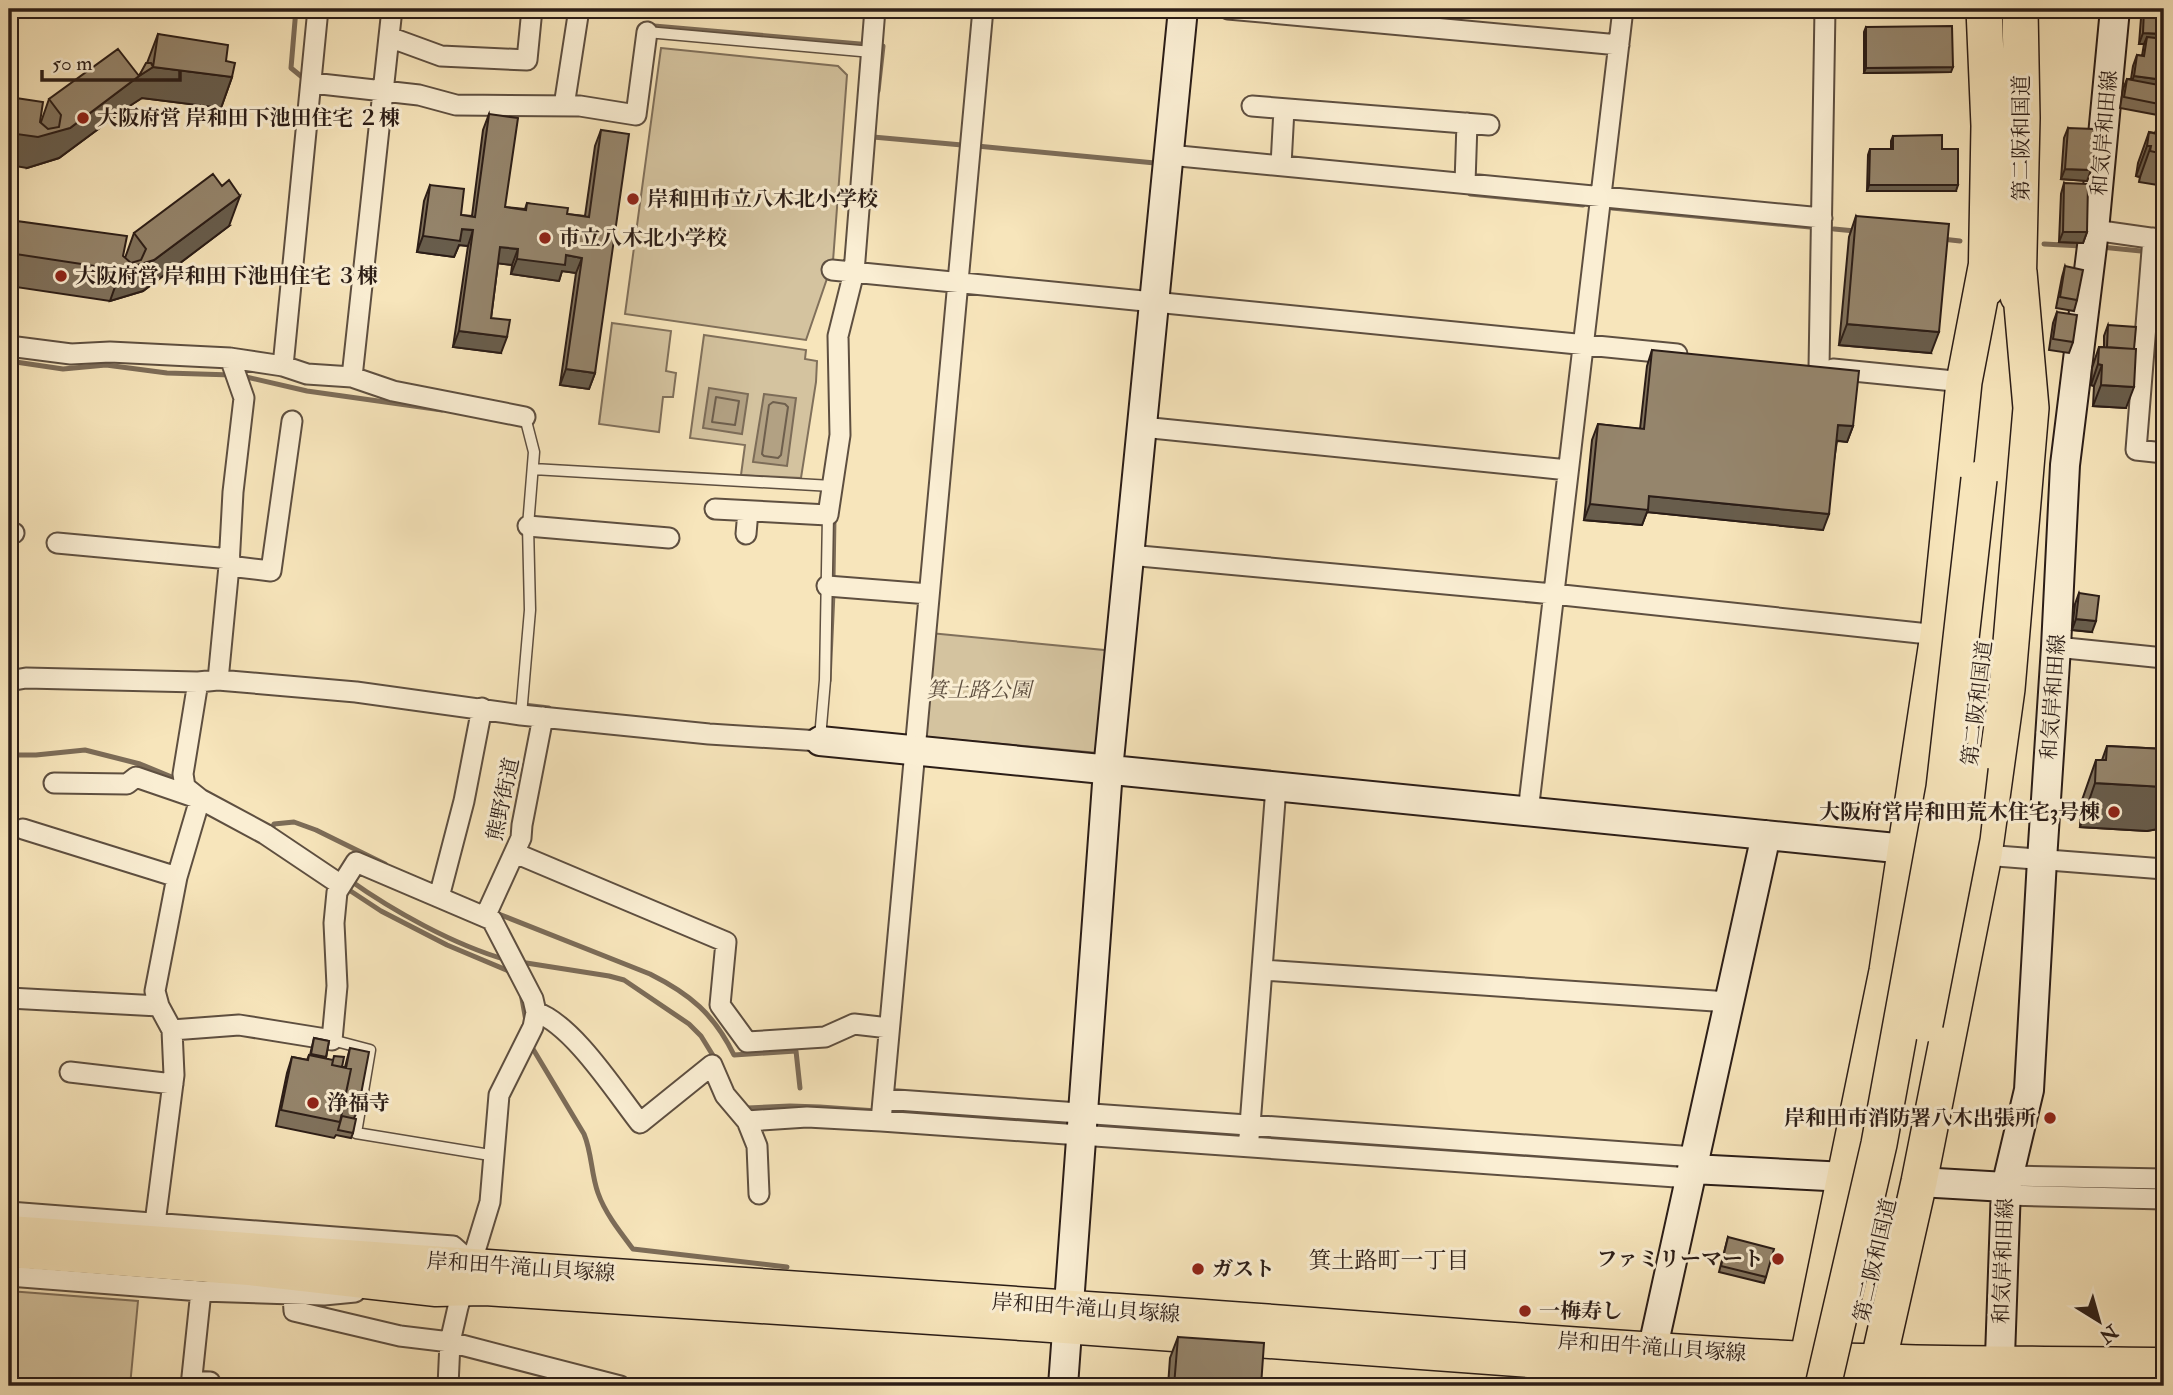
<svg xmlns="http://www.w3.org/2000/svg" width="2173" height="1395" font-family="'IM FELL Double Pica','Noto Serif JP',serif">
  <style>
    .green { fill: #d4c39f; stroke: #80705b; stroke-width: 2 }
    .water { fill: #b2a183; stroke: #7c6c58; stroke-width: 2 }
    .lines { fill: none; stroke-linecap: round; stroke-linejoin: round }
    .shore { stroke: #6e5f4d; stroke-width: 2 }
    .stream { stroke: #7c6c58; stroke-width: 5 }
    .lane-casing { stroke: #5e4f40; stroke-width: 13 }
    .street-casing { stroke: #5e4f40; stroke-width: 23 }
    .secondary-casing { stroke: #2b1d17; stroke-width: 32 }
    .primary-casing { stroke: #2b1d17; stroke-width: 33 }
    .highway-casing { stroke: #2b1d17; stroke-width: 38 }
    .lane { stroke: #faeed3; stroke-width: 10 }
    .street { stroke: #faeed3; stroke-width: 19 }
    .secondary { stroke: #faeed3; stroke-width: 28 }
    .primary { stroke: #f7e5bb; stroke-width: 30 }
    .highway { stroke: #f7e5bb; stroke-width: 35 }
    .highway-bridge-casing { stroke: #2b1d17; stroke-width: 38; stroke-linecap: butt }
    .highway-bridge { stroke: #f7e5bb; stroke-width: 35 }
    .wall { fill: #80725d; stroke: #2b1d17; stroke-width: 2 }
    .shaded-wall { fill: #685d4c; stroke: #2b1d17; stroke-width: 2 }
    .building { fill: #95856c; stroke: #2b1d17; stroke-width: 2 }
    .poi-dot { fill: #8f2418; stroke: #faeed3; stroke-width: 2.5 }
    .labels { text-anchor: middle; stroke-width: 6; stroke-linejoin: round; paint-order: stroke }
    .poi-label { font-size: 21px; font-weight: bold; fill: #2b1d17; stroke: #faeed3; text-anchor: start }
    .street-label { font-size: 21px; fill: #2b1d17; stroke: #faeed3 }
    .park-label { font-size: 21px; font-style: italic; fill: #5e4f40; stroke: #faeed3 }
    .neighbourhood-label { font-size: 23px; fill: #2b1d17; stroke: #faeed3 }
  </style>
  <rect width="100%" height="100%" fill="#f7e5bb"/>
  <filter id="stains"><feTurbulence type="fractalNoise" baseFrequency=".00286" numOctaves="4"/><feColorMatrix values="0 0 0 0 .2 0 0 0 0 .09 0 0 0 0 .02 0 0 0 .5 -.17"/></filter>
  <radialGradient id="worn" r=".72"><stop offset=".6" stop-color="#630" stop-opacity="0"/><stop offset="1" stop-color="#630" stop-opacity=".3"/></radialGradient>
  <!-- green -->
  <path class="green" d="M 661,48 L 838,66 L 847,75 L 833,261 L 806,340 L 625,314 Z
    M 612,323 L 671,331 L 666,371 L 676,373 L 673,397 L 663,397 L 659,432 L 599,424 Z
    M 704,335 L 806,350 L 805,359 L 817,361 L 816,382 L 801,478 L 741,475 L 745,445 L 690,438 Z
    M 930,633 L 1114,651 L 1098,753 L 926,737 L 921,732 Z
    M 9,1291 L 138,1301 L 130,1386 L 9,1386 Z"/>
  <!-- water -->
  <path class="water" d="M 709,388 L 748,394 L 742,434 L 703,428 Z
    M 764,394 L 796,398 L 787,466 L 753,462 Z"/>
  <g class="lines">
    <!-- shore -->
    <path class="shore" d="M 716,397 L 739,401 L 735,425 L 712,422 Z
      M 773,402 L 785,404 L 788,407 L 781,455 L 778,458 L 764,456 L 762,454 L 769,405 Z"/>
    <!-- stream -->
    <path class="stream" d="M 296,9 L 291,68 L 302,77
      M 653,31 L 654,26 L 883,46 L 878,91
      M 873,137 L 962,145
      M 977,146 L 1155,163
      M 1470,194 L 1583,205
      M 1612,208 L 1810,227
      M 1834,229 L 1855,231
      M 1942,239 L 1960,241
      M 2044,244 L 2082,246
      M 2101,247 L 2141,251
      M 9,361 L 63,369 L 106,365 L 167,373 L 232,375
      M 242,376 L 307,391 L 442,410
      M 833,578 L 834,518
      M 829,681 L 833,593
      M 524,705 L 549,708
      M 9,755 L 36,755 L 85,750 L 140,764 L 179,780
      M 272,829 L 274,824 L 294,822 L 316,830 L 385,864
      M 348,879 C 393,911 454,945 507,960
      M 346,888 L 381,911 L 447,945 L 511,972
      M 496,913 L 650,974 C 690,994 714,1014 734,1055 L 796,1051 L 800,1088
      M 520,962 L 609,976 L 624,980 L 689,1024 L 701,1036 L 717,1062
      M 521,993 L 526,1021
      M 530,1044 L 584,1134 C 592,1153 591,1174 598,1193 C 605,1213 620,1232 633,1249 L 787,1267
      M 742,1106 L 748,1108 L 790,1106 L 820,1107 L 1061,1124
      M 1106,1127 L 1671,1166"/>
    <defs>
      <path id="lane" d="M 647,32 L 872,52
        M 533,469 L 832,486
        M 521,715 L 530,610 L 528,526 L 534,452 L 525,417
        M 820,738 L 825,680 L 828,515
        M 332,1040 L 370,1050 L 356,1133 L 496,1156"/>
      <path id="street" d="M 1228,9 L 1619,45
        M 389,37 L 441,56 L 527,60 L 532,9
        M 312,83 L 419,95 L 456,105 L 580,106 L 636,115 L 647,32
        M 564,106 L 579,9
        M 1252,106 L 1489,125
        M 1169,155 L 1822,218
        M 1281,165 L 1284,109
        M 1465,183 L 1467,123
        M 2094,230 L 2164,240
        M 2153,238 L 2136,450 L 2164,453
        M 832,270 L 1677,354
        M 9,346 L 71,354 L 110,352 L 230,358 L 283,366 L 307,374 L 352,377 L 393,391 L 525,417
        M 283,366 L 318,9
        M 1819,368 L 1825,9
        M 1833,369 L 1964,382
        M 352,377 L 392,9
        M 1142,427 L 1568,470
        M 715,509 L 828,515 L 840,435 L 838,336 L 854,272 L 875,9
        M 528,526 L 669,538
        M 9,532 L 14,533
        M 746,534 L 748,511
        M 57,543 L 230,559
        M 1129,555 L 1553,594 L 1938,635
        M 229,566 L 271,571 L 292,421
        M 827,586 L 929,594
        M 2056,647 L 2164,658
        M 218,680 L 229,566 L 233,492 L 244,398 L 230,358
        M 9,681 L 26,678 L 198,682 L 218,680 L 356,692 L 521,715 L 709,734 L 820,741
        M 54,783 L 127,784 L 136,777 L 200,799 L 265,834 L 341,885
        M 1528,812 L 1623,9
        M 23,829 L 177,877
        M 515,853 L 726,942 L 720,1005 L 747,1042 L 825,1037 L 854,1024 L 889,1028
        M 1984,855 L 2164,869
        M 439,897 L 464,801 L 482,708
        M 485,917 L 521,838 L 522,825 L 543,717
        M 1262,970 L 1729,1002
        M 9,998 L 159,1006 L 172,1030 L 239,1025 L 332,1040 L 337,986 L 334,923 L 337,892 L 356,862 L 492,920 L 533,999 L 536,1012 L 533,1027 L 499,1095 L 490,1202 L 458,1307 L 450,1342 L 448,1386
        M 159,1006 L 155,991 L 177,877 L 200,799 L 185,787 L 183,774 L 198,682
        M 536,1012 C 573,1025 615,1091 640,1123 L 712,1065 L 725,1095 L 747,1121
        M 70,1072 L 173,1084
        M 883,1099 L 1695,1157
        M 881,1121 L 983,9
        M 1249,1138 L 1276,787
        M 2009,1176 L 2164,1179
        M 759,1194 L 757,1146 L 747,1121 L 807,1117 L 881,1121 L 1690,1178
        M 2006,1195 L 2164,1199
        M 9,1212 L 453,1246 L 472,1263
        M 155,1223 L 174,1075 L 172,1030
        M 9,1276 L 201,1291 L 324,1295 L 355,1292
        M 293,1295 L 294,1311 L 400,1336 L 450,1342 L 620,1386
        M 192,1381 L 210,1382
        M 191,1386 L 201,1291"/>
      <path id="secondary" d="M 820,741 L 1906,849
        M 1692,1169 L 1846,1177
        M 1919,1182 L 2006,1187
        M 1653,1347 L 1766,835
        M 1999,1385 L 2006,1187 L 2029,1090 L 2042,860 L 2056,647 L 2065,465 L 2094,230 L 2115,9
        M 1063,1386 L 1108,770 L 1183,9"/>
      <path id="primary" d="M 9,1231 C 373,1255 738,1285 1102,1308 C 1337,1323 1571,1345 1806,1357 C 1925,1363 2045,1361 2164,1363
        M 9,1252 L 249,1270 L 436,1291 L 485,1290 L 1037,1326 L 1803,1382 L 2035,1386"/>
      <path id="highway" d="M 1984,9 L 1989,126 L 1986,289
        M 2018,296 L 2022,118 L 2020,9
        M 1802,1386 L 1887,971 L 1938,635 L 1964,382 L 1986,267
        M 1871,1386 L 1879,1359 L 1919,1182 L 1984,855 L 2007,689 L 2031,408 L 2019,272"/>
    </defs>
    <!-- lane casing -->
    <use href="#lane" class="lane-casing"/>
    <!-- street casing -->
    <use href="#street" class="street-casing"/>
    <!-- secondary casing -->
    <use href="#secondary" class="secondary-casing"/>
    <!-- primary casing -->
    <use href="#primary" class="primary-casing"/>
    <!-- highway casing -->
    <use href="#highway" class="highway-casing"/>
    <!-- lane -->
    <use href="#lane" class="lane"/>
    <!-- street -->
    <use href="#street" class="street"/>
    <!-- secondary -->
    <use href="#secondary" class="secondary"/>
    <!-- primary -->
    <use href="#primary" class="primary"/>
    <!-- highway -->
    <use href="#highway" class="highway"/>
    <defs>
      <path id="highway-bridge" d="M 1925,1024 L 1962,835 L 1970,766
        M 1823,1386 L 1879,1144 L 1944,788 L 1979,479"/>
    </defs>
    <!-- highway-bridge casing -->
    <use href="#highway-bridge" class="highway-bridge-casing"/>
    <!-- highway-bridge -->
    <use href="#highway-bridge" class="highway-bridge"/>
  </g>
  <!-- wall -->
  <path class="wall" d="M 2144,9 L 2163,60 L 2164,60 L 2164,112 L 2163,116 L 2120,108 L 2123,89 L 2127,79 L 2131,79 L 2133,66 L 2137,55 L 2142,56 L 2144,44 L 2139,44 L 2141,18 Z
    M 1866,27 L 1951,72 L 1864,73 L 1864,32 Z
    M 158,34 L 226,61 L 232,77 L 221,108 L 142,98 L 128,107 L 59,158 L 27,168 L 41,122 L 49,99 L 139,76 L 147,63 Z
    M 489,114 L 505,207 L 525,209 L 527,203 L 567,214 L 585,216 L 595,146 L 601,130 L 595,373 L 589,389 L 560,385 L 576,273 L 562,271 L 559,281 L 511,274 L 512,265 L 498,263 L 491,318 L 501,353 L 453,347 L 468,246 L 459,245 L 454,257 L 417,252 L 424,201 L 430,185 L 461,215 L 472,216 L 483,130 Z
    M 2160,119 L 2164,119 L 2164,186 L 2139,182 L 2140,177 L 2136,176 L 2138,163 L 2149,132 L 2155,133 Z
    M 2068,128 L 2091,170 L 2087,181 L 2061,179 L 2064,138 Z
    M 1893,136 L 1942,149 L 1956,191 L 1867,191 L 1868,155 L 1870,149 L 1891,149 L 1891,141 Z
    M 2064,183 L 2087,232 L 2083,243 L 2059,242 L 2061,194 Z
    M 1856,216 L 1931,353 L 1839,345 L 1849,237 Z
    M 9,220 L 123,256 L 125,258 L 134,233 L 229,226 L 143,291 L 110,301 L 9,286 Z
    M 2065,266 L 2077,300 L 2074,311 L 2056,308 L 2062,277 Z
    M 2161,266 L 2164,298 L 2157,297 L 2160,272 Z
    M 2057,312 L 2073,342 L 2069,353 L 2049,350 L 2053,323 Z
    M 2108,325 L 2126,408 L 2093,406 L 2094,386 L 2091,385 L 2092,368 L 2099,347 L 2104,347 L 2104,336 Z
    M 1652,350 L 1853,426 L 1847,442 L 1837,441 L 1823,530 L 1647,512 L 1642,525 L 1584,520 L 1592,440 L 1598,424 L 1640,429 L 1647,366 Z
    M 2079,593 L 2092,632 L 2072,630 L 2075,604 Z
    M 2107,746 L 2164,749 L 2164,828 L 2147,831 L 2080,827 L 2081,803 L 2096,760 L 2102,760 Z
    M 314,1038 L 329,1041 L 326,1058 L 342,1067 L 345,1067 L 350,1048 L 358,1110 L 354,1118 L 353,1133 L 351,1138 L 336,1135 L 334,1138 L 276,1126 L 287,1073 L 292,1057 L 307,1060 L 309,1055 L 310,1055 Z
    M 1728,1237 L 1766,1277 L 1764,1283 L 1719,1272 Z
    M 1178,1337 L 1261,1386 L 1168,1386 L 1170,1358 Z"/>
  <!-- shaded-wall -->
  <path class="shaded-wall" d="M 2143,33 L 2164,34 L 2164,42 L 2147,37 L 2144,44 L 2139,44 Z
    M 153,67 L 232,77 L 221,108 L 142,98 L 128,107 L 59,158 L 27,168 L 9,165 L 9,133 L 70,128 L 139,76 Z
    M 1953,67 L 1951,72 L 1864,73 L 1866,68 Z
    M 2134,76 L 2164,80 L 2164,91 L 2130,86 Z
    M 2147,146 L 2151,146 L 2140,177 L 2136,176 Z
    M 2065,169 L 2091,170 L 2087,181 L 2061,179 Z
    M 1869,185 L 1958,185 L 1956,191 L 1867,191 Z
    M 240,196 L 229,226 L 143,291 L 110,301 L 121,270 L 154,260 Z
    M 462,229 L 473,230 L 468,246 L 459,245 L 454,257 L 417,252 L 423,236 Z
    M 2063,232 L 2087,232 L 2083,243 L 2059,242 Z
    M 500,247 L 518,249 L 512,265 L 494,263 Z
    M 566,255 L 582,258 L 576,273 L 562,271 L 559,281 L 511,274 L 517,259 Z
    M 2159,292 L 2164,292 L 2164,298 L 2157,297 Z
    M 1847,324 L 1939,332 L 1931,353 L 1839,345 Z
    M 459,331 L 507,337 L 501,353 L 453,347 Z
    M 2098,364 L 2102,365 L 2094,386 L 2091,385 Z
    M 566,369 L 595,373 L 589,389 L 560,385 Z
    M 2101,385 L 2134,387 L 2126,408 L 2093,406 Z
    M 1838,425 L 1853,426 L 1847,442 L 1833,440 Z
    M 1649,496 L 1829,514 L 1823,530 L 1647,512 L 1642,525 L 1584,520 L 1590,504 Z
    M 2076,619 L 2096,621 L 2092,632 L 2072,630 Z
    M 2095,783 L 2164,787 L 2164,828 L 2147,831 L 2080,827 Z"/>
  <!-- building -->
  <path class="building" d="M 2144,9 L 2164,9 L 2164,34 L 2143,33 Z
    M 1952,26 L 1953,67 L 1866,68 L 1866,27 Z
    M 158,34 L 228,45 L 226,61 L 235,63 L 232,77 L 153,67 Z
    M 2147,37 L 2164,39 L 2163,60 L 2164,60 L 2164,80 L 2134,76 L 2137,55 L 2144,56 Z
    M 118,49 L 139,76 L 70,128 L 38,137 L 9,133 L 9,97 L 43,102 L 40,122 L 48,129 L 59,127 L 61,115 L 49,99 Z
    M 146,63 L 151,63 L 153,67 L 139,76 Z
    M 2127,79 L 2164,86 L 2164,105 L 2124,97 Z
    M 489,114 L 518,118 L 505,207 L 526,210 L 527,203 L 568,208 L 567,214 L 589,217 L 601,130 L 629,134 L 595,373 L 566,369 L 582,258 L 566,255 L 565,265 L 517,259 L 518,249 L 500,247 L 491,318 L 510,320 L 507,337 L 459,331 L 473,230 L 462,229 L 460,241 L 423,236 L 430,185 L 464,189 L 461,215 L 475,217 Z
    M 2160,119 L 2164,119 L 2164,154 L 2150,151 L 2151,146 L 2147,146 L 2149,132 L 2157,134 Z
    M 2068,128 L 2094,129 L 2091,170 L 2065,169 Z
    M 1942,135 L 1942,149 L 1958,149 L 1958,185 L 1869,185 L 1870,149 L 1893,149 L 1893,136 Z
    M 213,174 L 222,186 L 229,180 L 240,196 L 154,260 L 121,270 L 9,253 L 9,220 L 127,236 L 123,256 L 131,263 L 141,260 L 146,249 L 134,233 Z
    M 2064,183 L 2088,184 L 2087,232 L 2063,232 Z
    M 1856,216 L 1949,224 L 1939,332 L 1847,324 Z
    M 2065,266 L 2083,270 L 2077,300 L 2060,297 Z
    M 2161,266 L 2164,266 L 2164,292 L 2159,292 Z
    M 2057,312 L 2077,315 L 2073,342 L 2053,339 Z
    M 2108,325 L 2136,327 L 2134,349 L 2107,347 Z
    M 2099,347 L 2136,349 L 2134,387 L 2101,385 L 2102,365 L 2098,364 Z
    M 1652,350 L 1859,371 L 1853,426 L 1838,425 L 1829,514 L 1649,496 L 1648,510 L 1590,504 L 1598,424 L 1644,429 Z
    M 2079,593 L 2099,596 L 2096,621 L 2076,619 Z
    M 2107,746 L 2164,749 L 2164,787 L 2095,783 L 2096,760 L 2106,760 Z
    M 314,1038 L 329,1041 L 326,1057 L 311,1054 Z
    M 350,1048 L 369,1052 L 358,1110 L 343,1107 L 351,1069 L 346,1068 Z
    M 309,1055 L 333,1060 L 332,1065 L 351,1069 L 340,1122 L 281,1110 L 292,1057 L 308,1060 Z
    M 334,1056 L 344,1057 L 342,1067 L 332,1065 Z
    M 342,1116 L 356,1119 L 353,1133 L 338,1130 Z
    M 1728,1237 L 1774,1249 L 1766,1277 L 1721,1266 Z
    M 1178,1337 L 1264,1343 L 1261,1386 L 1174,1386 Z"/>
  <!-- markers -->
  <g class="poi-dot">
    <circle cx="83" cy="118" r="7"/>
    <circle cx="633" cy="199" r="7"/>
    <circle cx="545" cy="238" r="7"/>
    <circle cx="61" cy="276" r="7"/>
    <circle cx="2114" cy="812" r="7"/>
    <circle cx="313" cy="1103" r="7"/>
    <circle cx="2050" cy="1118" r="7"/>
    <circle cx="1778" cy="1259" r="7"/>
    <circle cx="1198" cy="1269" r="7"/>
    <circle cx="1525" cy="1311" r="7"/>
  </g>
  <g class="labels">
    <!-- poi labels -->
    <g class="poi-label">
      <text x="97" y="125">大阪府営 岸和田下池田住宅 ２棟</text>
      <text x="647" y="206">岸和田市立八木北小学校</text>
      <text x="559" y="245">市立八木北小学校</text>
      <text x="75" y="283">大阪府営 岸和田下池田住宅 ３棟</text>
      <text x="2100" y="819" text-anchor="end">大阪府営岸和田荒木住宅3号棟</text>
      <text x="327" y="1110">浄福寺</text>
      <text x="2036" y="1125" text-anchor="end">岸和田市消防署八木出張所</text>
      <text x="1764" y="1266" text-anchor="end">ファミリーマート</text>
      <text x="1212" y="1276">ガスト</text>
      <text x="1539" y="1318">一梅寿し</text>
    </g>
    <!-- street labels -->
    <g class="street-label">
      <text transform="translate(2104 133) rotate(-85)" y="7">和気岸和田線</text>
      <text transform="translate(2021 138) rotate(-90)" y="7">第二阪和国道</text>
      <text transform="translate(2053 697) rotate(-86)" y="7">和気岸和田線</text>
      <text transform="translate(1977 703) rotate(-83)" y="7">第二阪和国道</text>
      <text transform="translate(503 799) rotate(-78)" y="7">熊野街道</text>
      <text transform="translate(1875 1260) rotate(-77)" y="7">第二阪和国道</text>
      <text transform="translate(2003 1261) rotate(-88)" y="7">和気岸和田線</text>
      <text transform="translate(521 1267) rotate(4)" y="7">岸和田牛滝山貝塚線</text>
      <text transform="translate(1086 1308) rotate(4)" y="7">岸和田牛滝山貝塚線</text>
      <text transform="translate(1652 1347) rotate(4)" y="7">岸和田牛滝山貝塚線</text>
    </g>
    <!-- park labels -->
    <g class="park-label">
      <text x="979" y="697">箕土路公園</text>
    </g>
    <!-- neighbourhood labels -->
    <g class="neighbourhood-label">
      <text x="1389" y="1268">箕土路町一丁目</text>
    </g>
  </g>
  <!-- margin -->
  <rect width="2173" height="1395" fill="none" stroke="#f7e5bb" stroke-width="35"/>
  <rect x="10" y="10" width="2152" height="1374" fill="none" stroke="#2b1d17" stroke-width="3.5"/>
  <rect x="18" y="18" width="2138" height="1360" fill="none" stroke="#2b1d17" stroke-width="2"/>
  <!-- north arrow -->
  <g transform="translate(2099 1321) rotate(143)" stroke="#faeed3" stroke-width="5" paint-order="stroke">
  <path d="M0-5L12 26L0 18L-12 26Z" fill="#2b1d17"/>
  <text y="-10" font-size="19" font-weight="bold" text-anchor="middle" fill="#2b1d17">N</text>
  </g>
  <!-- scale -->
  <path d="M42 70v10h138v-10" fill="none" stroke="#2b1d17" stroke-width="3.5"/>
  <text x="52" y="70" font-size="21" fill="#2b1d17" stroke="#faeed3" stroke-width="5" paint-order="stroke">50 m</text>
  <rect width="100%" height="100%" filter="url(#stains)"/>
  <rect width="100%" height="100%" fill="url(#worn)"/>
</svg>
